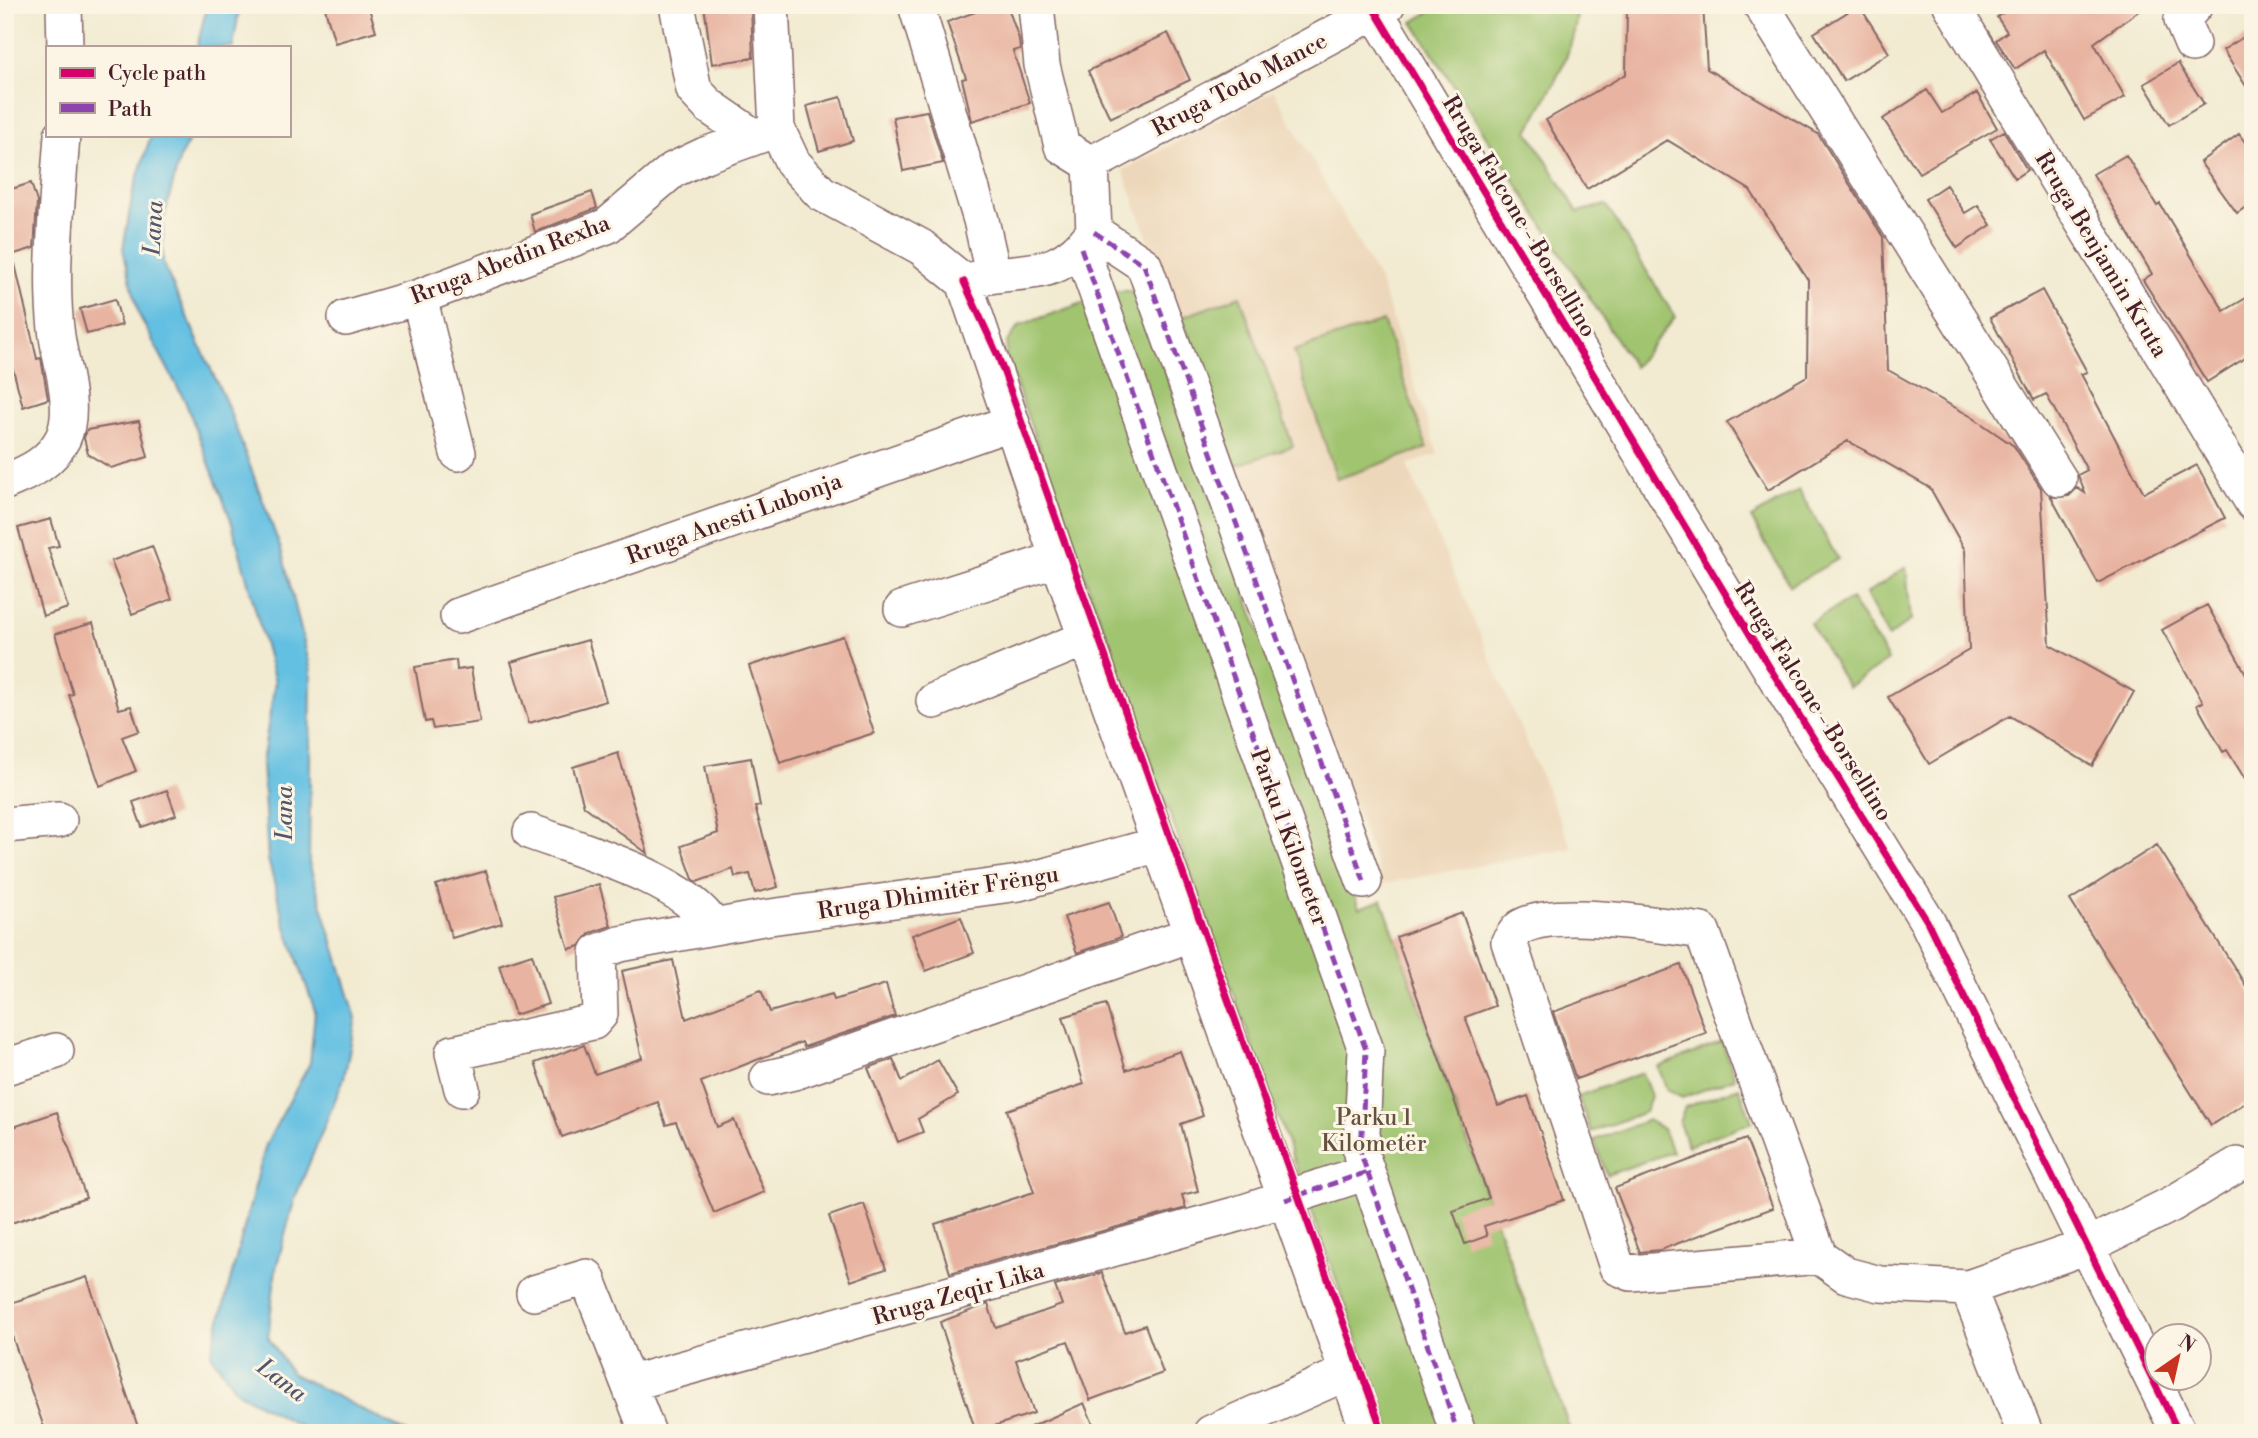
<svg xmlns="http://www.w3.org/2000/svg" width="2258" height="1438" font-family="'Libre Bodoni',serif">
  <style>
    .built { fill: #edd7ba }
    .green { fill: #a0c46f; stroke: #75724d; stroke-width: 2 }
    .water { fill: #64c0e2; stroke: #577086; stroke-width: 2 }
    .building { fill: #e8b3a0 }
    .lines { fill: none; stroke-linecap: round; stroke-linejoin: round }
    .minor-casing { stroke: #856665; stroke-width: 38 }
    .minor { stroke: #fff; stroke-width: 35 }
    .quiet { stroke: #8e44ad; stroke-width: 5; stroke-dasharray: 10 5; stroke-linecap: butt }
    .cycleway-casing { stroke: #fcf5e5; stroke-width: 11 }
    .cycleway { stroke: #d6006c; stroke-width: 7 }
    .labels { text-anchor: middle; stroke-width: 6; stroke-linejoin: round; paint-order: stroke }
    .street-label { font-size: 23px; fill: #4a1f2b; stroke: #fcf5e5 }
    .park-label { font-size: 23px; fill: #64513f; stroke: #fcf5e5 }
    .water-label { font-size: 24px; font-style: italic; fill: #53576b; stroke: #fcf5e5 }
  </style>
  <rect width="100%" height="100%" fill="#fcf5e5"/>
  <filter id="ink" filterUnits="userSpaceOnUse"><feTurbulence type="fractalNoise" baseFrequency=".0143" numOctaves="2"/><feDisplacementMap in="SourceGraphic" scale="14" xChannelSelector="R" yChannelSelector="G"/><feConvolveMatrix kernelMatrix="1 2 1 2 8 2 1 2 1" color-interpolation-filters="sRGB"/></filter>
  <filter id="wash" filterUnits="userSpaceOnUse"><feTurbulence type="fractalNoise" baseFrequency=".00686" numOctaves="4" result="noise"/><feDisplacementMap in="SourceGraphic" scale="28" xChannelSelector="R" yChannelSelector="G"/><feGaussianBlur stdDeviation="1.57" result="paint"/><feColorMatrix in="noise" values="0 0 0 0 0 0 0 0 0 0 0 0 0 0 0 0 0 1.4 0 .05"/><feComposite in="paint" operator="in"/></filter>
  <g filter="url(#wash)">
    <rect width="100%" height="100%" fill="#f2ebd2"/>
    <!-- built -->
    <path class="built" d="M 1274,91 L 1380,282 L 1438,454 L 1407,465 L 1572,848 L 1383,884 L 1123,170 Z"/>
    <!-- green -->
    <path class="green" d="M 1441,5 L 1577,5 C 1578,48 1548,94 1528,131 L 1578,212 L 1606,205 L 1675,317 L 1634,367 L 1413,22 Z
      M 1117,291 L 1129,291 L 1138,296 L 1359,908 L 1382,900 L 1571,1433 L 1391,1433 L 1006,356 L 1007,342 L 1020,325 Z
      M 1240,296 L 1293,446 L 1235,466 L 1182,317 Z
      M 1383,321 L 1427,448 L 1337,479 L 1294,351 Z
      M 1799,490 L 1838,559 L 1790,586 L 1751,518 Z
      M 1906,567 L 1911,620 L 1888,637 L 1866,594 Z
      M 1851,599 L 1888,660 L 1848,687 L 1810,623 Z
      M 1722,1042 L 1735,1078 L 1682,1098 L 1667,1090 L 1658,1067 Z
      M 1642,1073 L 1651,1096 L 1645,1112 L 1591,1132 L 1578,1096 Z
      M 1739,1087 L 1752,1122 L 1688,1146 L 1679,1123 L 1685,1107 Z
      M 1648,1120 L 1663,1129 L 1672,1152 L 1607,1175 L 1594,1140 Z"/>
    <!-- water -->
    <path class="water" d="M 207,5 L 240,5 L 233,47 L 197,47 Z
      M 151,135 L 192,135 L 180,157 L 163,221 L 163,264 L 228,407 L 282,552 L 311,671 L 309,863 L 356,1018 L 344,1078 L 295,1198 L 276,1268 L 268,1337 L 291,1373 L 408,1433 L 312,1433 L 237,1392 L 211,1354 L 266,1144 L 310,1063 L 315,1011 L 284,921 L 268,859 L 262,763 L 275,682 L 231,520 L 185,401 L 139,315 L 123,249 L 133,192 Z"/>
    <g id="blocks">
      <!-- building -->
      <path class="building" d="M 324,5 L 368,5 L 376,31 L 335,43 Z
        M 704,5 L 751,5 L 753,58 L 712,64 Z
        M 995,5 L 1007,5 L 1019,39 L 1020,49 L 1013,51 L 1030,103 L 972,121 L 962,79 L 966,78 L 947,22 Z
        M 1627,5 L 1703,5 L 1707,69 L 1818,134 L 1883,237 L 1888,370 L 1972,417 L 2014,446 L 2041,488 L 2050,645 L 2134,692 L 2092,766 L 2010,716 L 1929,764 L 1888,697 L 1969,650 L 1965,550 L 1930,488 L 1848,441 L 1768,490 L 1727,422 L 1807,376 L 1808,280 L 1750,190 L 1667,140 L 1587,189 L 1546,120 L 1626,74 Z
        M 1859,5 L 1889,53 L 1844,81 L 1814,33 Z
        M 2016,5 L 2147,5 L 2094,43 L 2125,97 L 2084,120 L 2044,50 L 2015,69 L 1996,40 L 2007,32 L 1997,17 Z
        M 2253,31 L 2253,97 L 2223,50 Z
        M 1168,33 L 1190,80 L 1110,118 L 1088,71 Z
        M 2178,63 L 2204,104 L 2169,125 L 2144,84 Z
        M 1927,90 L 1942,113 L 1977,93 L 1997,128 L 1919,173 L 1883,119 Z
        M 841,97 L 853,141 L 819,151 L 807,106 Z
        M 927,111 L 943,163 L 903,171 L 893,117 Z
        M 2004,131 L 2027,170 L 2015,178 L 1990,139 Z
        M 2239,134 L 2253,153 L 2253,202 L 2237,213 L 2200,162 Z
        M 2126,155 L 2157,206 L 2160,204 L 2224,311 L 2253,294 L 2253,353 L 2207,382 L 2143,280 L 2152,274 L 2093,174 Z
        M 31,183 L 37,202 L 34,248 L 5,257 L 5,191 Z
        M 1946,185 L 1965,213 L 1978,205 L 1991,225 L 1957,248 L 1925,199 Z
        M 592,192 L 597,208 L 535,232 L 530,214 Z
        M 15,264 L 37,359 L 41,358 L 48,399 L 23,407 L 5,339 L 5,265 Z
        M 2042,290 L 2087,372 L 2081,374 L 2144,493 L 2197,465 L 2225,518 L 2098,583 L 2051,497 L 2069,496 L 2077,488 L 2085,493 L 2078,475 L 2087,470 L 2046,394 L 2034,400 L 1990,318 Z
        M 115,299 L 122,325 L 87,334 L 80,309 Z
        M 139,421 L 148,457 L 111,468 L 88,454 L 84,438 L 87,430 Z
        M 51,519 L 59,546 L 48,548 L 68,608 L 43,616 L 18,528 Z
        M 152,546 L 172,599 L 132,614 L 111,561 Z
        M 2207,605 L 2253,686 L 2253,792 L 2227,750 L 2223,752 L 2197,705 L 2203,702 L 2162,630 Z
        M 93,623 L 119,709 L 131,706 L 139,731 L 122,737 L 136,771 L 100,786 L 69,695 L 73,694 L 55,634 Z
        M 843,636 L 874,733 L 780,763 L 749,666 Z
        M 588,640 L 606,701 L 529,723 L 511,662 Z
        M 456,660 L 457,670 L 471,668 L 480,722 L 433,729 L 431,721 L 425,722 L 415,667 Z
        M 618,753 L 648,854 L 584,806 L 573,767 Z
        M 751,758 L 760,806 L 755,807 L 778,887 L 755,893 L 750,874 L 735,877 L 733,869 L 697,882 L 693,879 L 681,846 L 718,833 L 705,766 Z
        M 167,790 L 176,815 L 142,827 L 133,802 Z
        M 2157,845 L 2253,997 L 2253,1098 L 2211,1125 L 2070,900 Z
        M 486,871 L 502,923 L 452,938 L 436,885 Z
        M 599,884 L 611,926 L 590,933 L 580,946 L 569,949 L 553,897 Z
        M 1109,902 L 1121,937 L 1077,953 L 1064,917 Z
        M 1462,913 L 1495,1006 L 1465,1017 L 1498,1106 L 1528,1096 L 1564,1200 L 1484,1226 L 1487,1236 L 1465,1244 L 1453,1211 L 1489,1198 L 1396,937 Z
        M 961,917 L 974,953 L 926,971 L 912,935 Z
        M 532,954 L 548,1004 L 515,1015 L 499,965 Z
        M 673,960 L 686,1019 L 761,990 L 770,1012 L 832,994 L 834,1000 L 886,984 L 895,1016 L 804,1047 L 802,1042 L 701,1082 L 717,1127 L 734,1120 L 764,1192 L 714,1213 L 676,1122 L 666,1125 L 658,1102 L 562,1137 L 535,1063 L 584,1045 L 595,1074 L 642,1058 L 622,971 Z
        M 1681,965 L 1706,1033 L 1576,1079 L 1553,1012 Z
        M 1106,1004 L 1126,1070 L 1180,1051 L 1203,1116 L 1181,1124 L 1198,1191 L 1182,1195 L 1186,1208 L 950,1273 L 935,1224 L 1034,1192 L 1007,1110 L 1084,1084 L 1063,1017 Z
        M 893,1059 L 902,1081 L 938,1060 L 958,1095 L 918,1119 L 923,1132 L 898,1142 L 868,1068 Z
        M 57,1112 L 86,1198 L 5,1225 L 5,1130 Z
        M 1746,1139 L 1773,1208 L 1660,1250 L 1640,1252 L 1615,1188 Z
        M 864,1204 L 886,1269 L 851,1281 L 829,1216 Z
        M 1102,1273 L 1125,1332 L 1145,1325 L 1163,1373 L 1090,1400 L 1068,1341 L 1016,1360 L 1034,1413 L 976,1432 L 940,1322 L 988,1304 L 996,1328 L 1062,1305 L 1055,1286 Z
        M 87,1277 L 140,1433 L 46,1433 L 5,1316 L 5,1305 Z
        M 1084,1403 L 1097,1433 L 1017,1433 Z"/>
    </g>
  </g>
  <g filter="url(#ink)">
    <use href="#blocks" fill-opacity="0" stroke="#856665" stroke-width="2"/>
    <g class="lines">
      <defs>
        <path id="minor" d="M 64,5 L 65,47
          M 677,5 L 694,90 L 709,106 L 754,137
          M 771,5 L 777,129 L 793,163 L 821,193 L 921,247 L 964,282
          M 916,5 L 981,220 L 993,274
          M 1036,5 L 1042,65 L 1062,146 L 1091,164
          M 1761,5 L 2059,479
          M 1951,5 L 2253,503
          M 1375,11 L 1773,673 L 1927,921 L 2179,1433
          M 2192,44 L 2182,20 L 2195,5
          M 1091,164 L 1387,5
          M 1091,164 L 1094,232
          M 1094,232 L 1144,265 L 1364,881
          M 1081,248 L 1366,1050 L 1361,1154 L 1458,1433
          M 971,280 C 1025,265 1053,285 1094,232
          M 964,282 L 1058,559 L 1369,1433
          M 419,297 L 458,453
          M 346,318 L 419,297 L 607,226 L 673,170 L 705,155 L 777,129
          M 5,482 C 30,472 50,463 63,438 C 75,412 64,375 59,348 C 47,287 58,198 62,135
          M 902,609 L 1058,559
          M 458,616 L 1010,423
          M 934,701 L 1086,638
          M 5,825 L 59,820
          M 531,832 C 583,851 684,879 713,926
          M 5,1067 L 56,1051
          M 768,1078 L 794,1072 L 1192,934
          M 462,1089 L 453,1053 L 593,1022 L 600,1014 L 598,952 L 620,944 L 763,918 L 1019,883 L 1160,844
          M 1819,1256 L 1631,1273 L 1617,1267 L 1509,942 C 1513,937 1517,928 1523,926 C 1558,908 1662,925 1702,931 L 1819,1256 L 1846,1275 L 1880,1284 L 1968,1288 L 2085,1247 L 2172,1204 L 2237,1165
          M 1968,1288 L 2025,1433
          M 534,1293 L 587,1277 L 648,1433
          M 631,1383 L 1241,1213 L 1367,1172
          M 1211,1433 L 1348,1372"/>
      </defs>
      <!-- minor casing -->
      <use href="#minor" class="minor-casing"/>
      <!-- minor -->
      <use href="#minor" class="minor"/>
      <!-- quiet -->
      <path class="quiet" d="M 1094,232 L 1144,265 L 1364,881
        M 1081,248 L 1366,1050 L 1361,1154 L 1458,1433
        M 1285,1200 L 1367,1172"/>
      <defs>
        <path id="cycleway" d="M 1375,11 L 1773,673 L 1927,921 L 2179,1433
          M 964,282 L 998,356 L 1383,1433"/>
      </defs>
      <!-- cycleway casing -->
      <use href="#cycleway" class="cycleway-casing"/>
      <!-- cycleway -->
      <use href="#cycleway" class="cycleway"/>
    </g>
  </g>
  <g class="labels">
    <!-- street labels -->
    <g class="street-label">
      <text transform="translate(1239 84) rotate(-28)" y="8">Rruga Todo Mance</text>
      <text transform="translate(1520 216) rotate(59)" y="8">Rruga Falcone - Borsellino</text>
      <text transform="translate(2102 254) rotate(59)" y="8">Rruga Benjamin Kruta</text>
      <text transform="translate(510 259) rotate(-21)" y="8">Rruga Abedin Rexha</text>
      <text transform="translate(734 518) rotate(-20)" y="8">Rruga Anesti Lubonja</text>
      <text transform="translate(1814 701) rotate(58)" y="8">Rruga Falcone - Borsellino</text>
      <text transform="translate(1290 837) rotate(70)" y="8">Parku 1 Kilometer</text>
      <text transform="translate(938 892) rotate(-9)" y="8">Rruga Dhimitër Frëngu</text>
      <text transform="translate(958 1293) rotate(-16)" y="8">Rruga Zeqir Lika</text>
    </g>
    <!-- park labels -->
    <g class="park-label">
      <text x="1374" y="1125">Parku 1<tspan x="1374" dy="26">Kilometër</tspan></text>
    </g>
    <!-- water labels -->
    <g class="water-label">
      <text transform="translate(153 228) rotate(-87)" y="8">Lana</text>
      <text transform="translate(284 813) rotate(-90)" y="8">Lana</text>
      <text transform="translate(282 1380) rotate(37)" y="8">Lana</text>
    </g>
  </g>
  <!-- margin -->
  <rect width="2258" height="1438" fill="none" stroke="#fcf5e5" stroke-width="28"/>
  <!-- legend -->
  <rect x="46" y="46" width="245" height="91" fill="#fcf5e5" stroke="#b59f9b" stroke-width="2"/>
  <rect x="60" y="68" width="35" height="10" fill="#d6006c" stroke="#b59f9b" stroke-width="2"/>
  <text x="108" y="80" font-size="21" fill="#4a1f2b">Cycle path</text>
  <rect x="60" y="103" width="35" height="10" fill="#8e44ad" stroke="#b59f9b" stroke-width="2"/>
  <text x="108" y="116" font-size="21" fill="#4a1f2b">Path</text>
  <!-- north arrow -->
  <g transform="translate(2178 1357) rotate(34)"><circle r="33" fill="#fcf5e5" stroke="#b59f9b" stroke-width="2"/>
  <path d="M0-5L12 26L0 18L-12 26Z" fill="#c8321e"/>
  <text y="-10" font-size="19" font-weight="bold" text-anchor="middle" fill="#4a1f2b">N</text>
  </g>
</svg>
